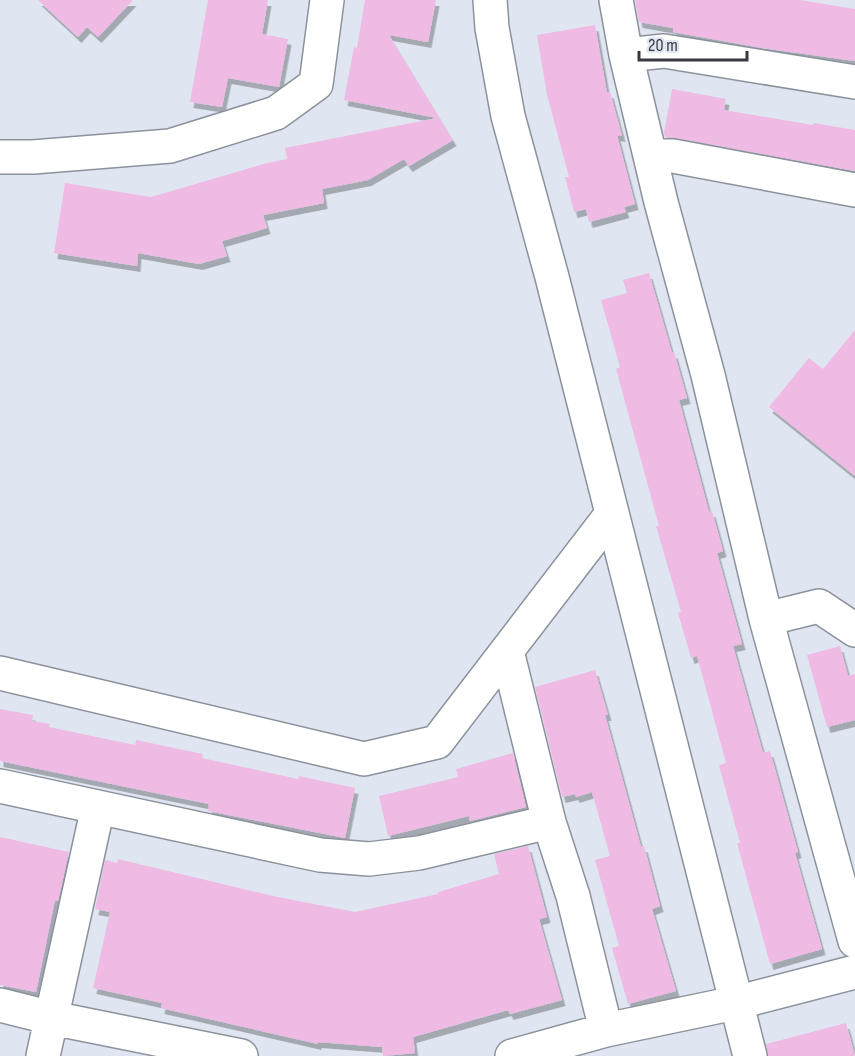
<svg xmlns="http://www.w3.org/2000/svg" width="855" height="1056" font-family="'Sofia Sans Condensed',sans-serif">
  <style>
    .building { fill: #efbbe5; filter: url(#shadow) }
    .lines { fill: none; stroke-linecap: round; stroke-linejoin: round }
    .street-casing { stroke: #8c929c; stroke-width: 36 }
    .secondary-casing { stroke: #8c929c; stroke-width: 36 }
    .street { stroke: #fff; stroke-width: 33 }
    .secondary { stroke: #fff; stroke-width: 33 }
  </style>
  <defs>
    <filter id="shadow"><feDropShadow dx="3.5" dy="6" stdDeviation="0" flood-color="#0004"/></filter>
  </defs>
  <rect width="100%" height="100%" fill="#dfe6f1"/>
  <!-- building -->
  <path class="building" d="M 38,0 L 133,0 L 98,37 L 87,27 L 78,37 Z
    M 208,0 L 268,0 L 262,34 L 288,39 L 279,87 L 228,78 L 222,107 L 190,102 Z
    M 365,0 L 436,0 L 428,42 L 389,35 L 453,140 L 409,166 L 404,159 L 368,180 L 322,189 L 324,203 L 263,215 L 267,228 L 222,241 L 227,256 L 199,264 L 138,253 L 137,266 L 54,253 L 65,183 L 151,197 L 267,163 L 287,159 L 285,148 L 437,118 L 344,100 L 354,47 L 357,48 Z
    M 635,0 L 800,0 L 855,9 L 855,61 L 762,48 L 673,32 L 673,28 L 639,22 Z
    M 595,25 L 607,93 L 610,92 L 622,136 L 617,135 L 635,204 L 624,207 L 626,212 L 589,222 L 586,209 L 574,212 L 565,177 L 569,177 L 547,95 L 537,35 Z
    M 672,89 L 726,99 L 724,110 L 813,125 L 814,123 L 855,130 L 855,171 L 676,138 L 665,137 L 664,133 Z
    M 649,273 L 672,353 L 674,352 L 687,398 L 679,400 L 709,512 L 712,511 L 723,551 L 717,553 L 742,644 L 733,646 L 763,753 L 770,751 L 798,852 L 795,853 L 822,949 L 770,964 L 737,843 L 740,843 L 719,765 L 726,763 L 697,656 L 691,658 L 678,613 L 681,612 L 656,526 L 659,526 L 616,369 L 620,367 L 601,300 L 627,293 L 623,280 Z
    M 855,330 L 855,476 L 769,407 L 809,358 L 823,369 Z
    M 840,646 L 848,676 L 855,674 L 855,720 L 827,727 L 807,655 Z
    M 595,670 L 608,715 L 605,715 L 641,847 L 644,846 L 660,906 L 652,909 L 676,991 L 628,1004 L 612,948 L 619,946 L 595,860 L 610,856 L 592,792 L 576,797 L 575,794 L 562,797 L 535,687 Z
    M 0,709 L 33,715 L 32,721 L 50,724 L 49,727 L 135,745 L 136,740 L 203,754 L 202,758 L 298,779 L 299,776 L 355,788 L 345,838 L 208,811 L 209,804 L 0,761 Z
    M 513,753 L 526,807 L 470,821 L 469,816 L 388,836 L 379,796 L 458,777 L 456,769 Z
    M 0,837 L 69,852 L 58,901 L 55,900 L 36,992 L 0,985 Z
    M 528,846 L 547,917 L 539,919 L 562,1000 L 510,1014 L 508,1010 L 413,1037 L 415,1053 L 383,1056 L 382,1047 L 318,1042 L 318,1044 L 161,1008 L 162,1003 L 93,988 L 110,912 L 95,909 L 105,860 L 117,863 L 118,859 L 273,896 L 355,912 L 438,894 L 438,892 L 499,874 L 494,854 Z
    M 846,1023 L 855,1056 L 768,1056 L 766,1044 Z"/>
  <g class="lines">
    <defs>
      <path id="street" d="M 616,0 L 626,55 L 661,202 L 708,375 L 766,619 L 855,941
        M 626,55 L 664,51 L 855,82
        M 650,156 L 673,156 L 855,190
        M 0,157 L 33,157 L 170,146 L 276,113 L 316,84 L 327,0
        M 766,619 L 819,606 L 855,630
        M 507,651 L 549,822
        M 0,673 L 364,759 L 437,742 L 611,515
        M 0,786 L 320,855 L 369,859 L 419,853 L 549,822 L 573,896 L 606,1030
        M 0,1005 L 52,1018 L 241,1056
        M 43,1056 L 98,807
        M 512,1056 L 606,1030 L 735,1003 L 855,972"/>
      <path id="secondary" d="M 490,0 L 492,28 L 508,116 L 552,277 L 750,1056"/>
    </defs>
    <!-- street casing -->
    <use href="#street" class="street-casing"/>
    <!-- secondary casing -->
    <use href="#secondary" class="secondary-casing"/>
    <!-- street -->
    <use href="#street" class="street"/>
    <!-- secondary -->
    <use href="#secondary" class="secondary"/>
  </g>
  <!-- scale -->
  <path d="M639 51v9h108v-9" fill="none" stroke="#383a3f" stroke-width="3"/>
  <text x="648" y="51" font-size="18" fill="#383a3f" stroke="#dfe6f1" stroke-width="4.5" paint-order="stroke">20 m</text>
</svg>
